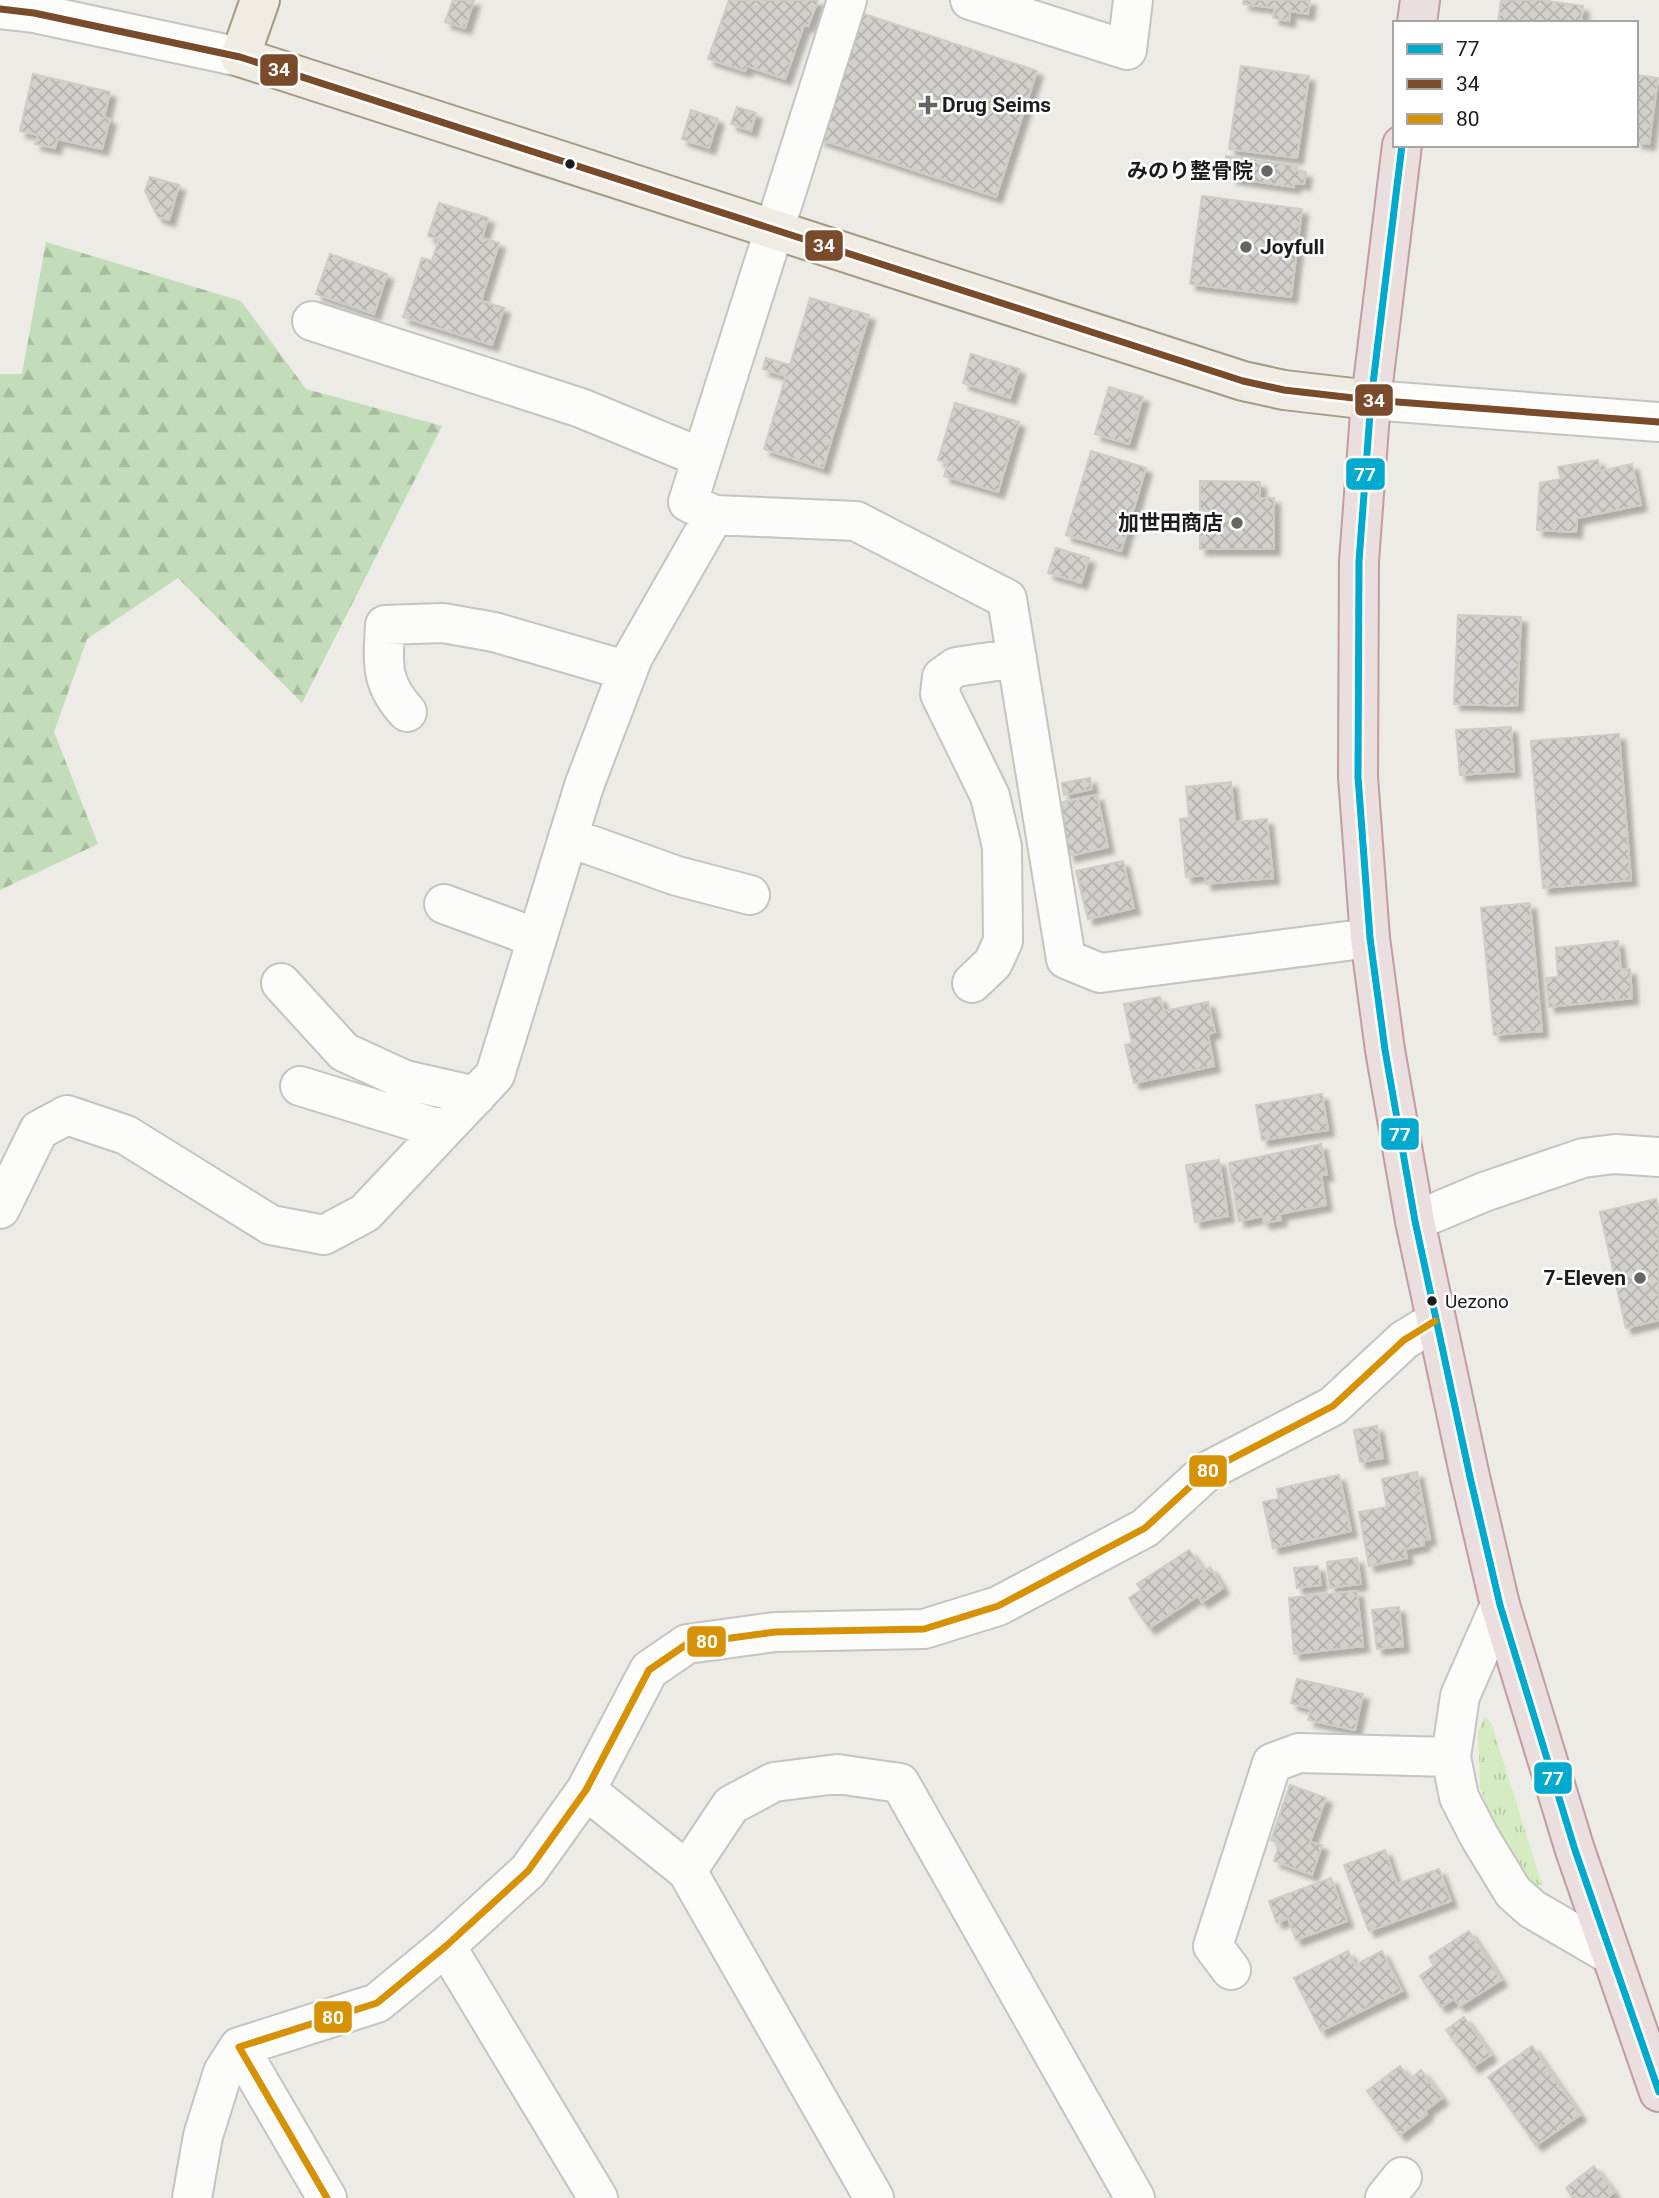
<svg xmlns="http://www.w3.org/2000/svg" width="1659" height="2198" font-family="Roboto,'Noto Sans JP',sans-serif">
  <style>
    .grass { fill: url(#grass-tufts) }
    .forest { fill: url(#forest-firs) }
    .building { fill: url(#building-cross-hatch); stroke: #cfccc6; stroke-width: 2; filter: url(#shadow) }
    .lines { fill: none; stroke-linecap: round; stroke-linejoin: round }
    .minor-casing { stroke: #c4c4c1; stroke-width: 42 }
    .major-casing { stroke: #a29a82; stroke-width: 42 }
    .highway-casing { stroke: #c29ca4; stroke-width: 42 }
    .minor { stroke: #fcfcfb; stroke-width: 38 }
    .major { stroke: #f0ece3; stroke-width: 38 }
    .highway { stroke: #eadede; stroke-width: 38 }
    .bus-1-casing { stroke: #fff; stroke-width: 12 }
    .bus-2-casing { stroke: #fff; stroke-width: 12 }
    .bus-3-casing { stroke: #fff; stroke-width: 12 }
    .bus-1 { stroke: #00a9ce; stroke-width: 7 }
    .bus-2 { stroke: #7a4b2a; stroke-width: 7 }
    .bus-3 { stroke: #d69104; stroke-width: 7 }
    .poi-dot { fill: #656563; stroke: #fff; stroke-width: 2.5 }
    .bus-dot { fill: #1d1d1d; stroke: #fff; stroke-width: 2.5 }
    .labels { text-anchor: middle; stroke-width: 5; stroke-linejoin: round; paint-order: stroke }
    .bus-label { font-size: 19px; fill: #1d1d1d; stroke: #fff; text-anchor: start }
    .poi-label { font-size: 21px; font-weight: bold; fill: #1d1d1d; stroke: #fff; text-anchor: end }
    .line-badge { stroke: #fff; stroke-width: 2.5 }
    .badge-label { font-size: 19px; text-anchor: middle; font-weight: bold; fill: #fff }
  </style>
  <defs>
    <pattern id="grass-tufts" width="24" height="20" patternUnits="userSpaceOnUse" patternTransform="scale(1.75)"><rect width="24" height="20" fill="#d5ecc2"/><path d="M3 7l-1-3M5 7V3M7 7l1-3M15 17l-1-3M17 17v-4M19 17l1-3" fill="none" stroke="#b6caa6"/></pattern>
    <pattern id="forest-firs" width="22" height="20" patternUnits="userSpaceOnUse" patternTransform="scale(1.75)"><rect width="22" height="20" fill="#c3dcb9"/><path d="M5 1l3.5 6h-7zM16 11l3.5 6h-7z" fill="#a7bc9f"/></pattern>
    <pattern id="building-cross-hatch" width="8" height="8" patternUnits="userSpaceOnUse" patternTransform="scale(1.75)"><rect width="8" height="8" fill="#d3d1cc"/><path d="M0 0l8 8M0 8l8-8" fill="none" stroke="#b5b3af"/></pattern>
    <filter id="shadow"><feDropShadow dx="6" dy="6" stdDeviation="2" flood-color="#0004"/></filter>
  </defs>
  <rect width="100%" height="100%" fill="#ecebe5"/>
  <!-- grass -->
  <path class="grass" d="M 1484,1717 L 1491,1722 L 1542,1885 L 1530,1888 L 1502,1851 L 1480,1787 L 1478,1732 Z"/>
  <!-- forest -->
  <path class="forest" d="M 46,242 L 241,301 L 306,389 L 442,426 L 302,703 L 178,578 L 87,639 L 54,732 L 98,844 L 0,890 L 0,374 L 22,374 Z"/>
  <!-- building -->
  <path class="building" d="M 453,0 L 474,0 L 465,28 L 445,22 Z
    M 729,0 L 818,0 L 808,26 L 804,25 L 785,79 L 747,66 L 745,71 L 708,59 Z
    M 1244,0 L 1310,0 L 1308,14 L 1290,11 L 1289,21 L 1273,18 L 1275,8 L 1243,4 Z
    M 1501,0 L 1541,0 L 1583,6 L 1581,23 L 1498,23 Z
    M 861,13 L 1037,71 L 996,197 L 819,139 Z
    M 1241,66 L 1309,76 L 1297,158 L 1229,149 Z
    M 33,74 L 110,92 L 104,117 L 110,119 L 102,149 L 57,139 L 55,148 L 35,144 L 38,135 L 20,131 Z
    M 1636,75 L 1658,78 L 1649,144 L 1636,142 Z
    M 737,107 L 756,113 L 751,131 L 731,124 Z
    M 691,110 L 718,119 L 709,148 L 682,139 Z
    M 1226,156 L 1297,166 L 1296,171 L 1306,172 L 1304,184 L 1294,183 L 1294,187 L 1231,178 L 1233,166 L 1225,165 Z
    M 150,177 L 179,185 L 169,220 L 158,217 L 145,191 Z
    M 1202,196 L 1302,209 L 1291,297 L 1190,284 Z
    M 439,203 L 488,218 L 482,238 L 499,243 L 481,301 L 504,308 L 492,345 L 403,317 L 422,258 L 432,261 L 439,239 L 428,236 Z
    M 330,254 L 387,274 L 374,314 L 316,294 Z
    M 810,298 L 869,315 L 823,468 L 764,449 L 786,376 L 763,369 L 766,358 L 790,365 Z
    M 971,354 L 1019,369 L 1010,398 L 963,383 Z
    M 1109,387 L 1143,397 L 1129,444 L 1095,434 Z
    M 955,403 L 1019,422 L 998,492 L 944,476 L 948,463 L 938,460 Z
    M 1091,451 L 1146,468 L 1121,551 L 1066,535 Z
    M 1598,460 L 1600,471 L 1632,464 L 1641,505 L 1577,518 L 1576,532 L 1537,530 L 1540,483 L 1561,479 L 1558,467 Z
    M 1200,481 L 1260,482 L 1260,498 L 1274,498 L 1274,549 L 1200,549 Z
    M 1056,548 L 1089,558 L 1081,583 L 1048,573 Z
    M 1458,615 L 1521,617 L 1517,706 L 1454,704 Z
    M 1511,727 L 1514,771 L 1460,775 L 1456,730 Z
    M 1619,734 L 1631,880 L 1543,888 L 1531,741 Z
    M 1090,778 L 1092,789 L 1064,795 L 1062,783 Z
    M 1231,782 L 1235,822 L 1267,819 L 1273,878 L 1206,884 L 1205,875 L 1186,877 L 1180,819 L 1189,818 L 1186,787 Z
    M 1097,795 L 1108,847 L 1069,856 L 1058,803 Z
    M 1123,861 L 1134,908 L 1088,919 L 1076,871 Z
    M 1530,903 L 1542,1031 L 1494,1035 L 1481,908 Z
    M 1618,941 L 1621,970 L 1630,969 L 1632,998 L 1549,1007 L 1546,978 L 1558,977 L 1556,948 Z
    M 1160,997 L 1164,1011 L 1208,1002 L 1215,1032 L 1208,1034 L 1214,1066 L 1134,1083 L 1125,1045 L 1132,1043 L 1124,1004 Z
    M 1322,1094 L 1328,1130 L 1262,1140 L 1256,1105 Z
    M 1321,1144 L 1327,1175 L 1321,1175 L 1326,1205 L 1279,1214 L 1281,1220 L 1264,1223 L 1263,1216 L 1239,1221 L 1229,1163 Z
    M 1219,1160 L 1228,1216 L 1195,1222 L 1186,1165 Z
    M 1656,1199 L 1659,1211 L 1659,1320 L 1626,1328 L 1600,1212 Z
    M 1377,1426 L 1383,1458 L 1360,1462 L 1354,1430 Z
    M 1417,1472 L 1430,1539 L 1423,1540 L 1424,1545 L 1405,1549 L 1407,1558 L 1369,1566 L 1359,1512 L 1387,1507 L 1382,1479 Z
    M 1339,1475 L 1351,1531 L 1273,1548 L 1263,1502 L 1279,1499 L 1277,1489 Z
    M 1189,1550 L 1204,1571 L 1210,1567 L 1223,1588 L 1202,1602 L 1198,1596 L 1149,1628 L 1129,1598 L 1141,1590 L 1137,1584 Z
    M 1357,1558 L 1361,1584 L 1330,1588 L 1327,1562 Z
    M 1318,1566 L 1321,1585 L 1297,1588 L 1294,1568 Z
    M 1357,1591 L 1363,1646 L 1294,1654 L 1289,1598 Z
    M 1399,1607 L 1403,1646 L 1377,1649 L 1372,1610 Z
    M 1297,1679 L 1363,1694 L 1355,1730 L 1308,1720 L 1311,1709 L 1291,1703 Z
    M 1290,1785 L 1326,1798 L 1310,1842 L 1322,1845 L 1312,1875 L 1274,1861 L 1280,1843 L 1271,1840 Z
    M 1385,1850 L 1397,1884 L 1439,1869 L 1451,1901 L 1369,1931 L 1344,1865 Z
    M 1331,1878 L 1347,1921 L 1296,1940 L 1288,1918 L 1277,1923 L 1269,1901 Z
    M 1469,1931 L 1501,1980 L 1460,2006 L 1454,1999 L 1441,2007 L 1420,1976 L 1434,1966 L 1429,1957 Z
    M 1348,1951 L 1355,1965 L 1382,1951 L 1402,1991 L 1321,2031 L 1294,1978 Z
    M 1464,2017 L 1491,2055 L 1473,2067 L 1446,2030 Z
    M 1532,2046 L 1580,2115 L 1536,2145 L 1488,2077 Z
    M 1400,2066 L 1410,2079 L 1421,2070 L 1442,2098 L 1425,2111 L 1427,2114 L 1400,2135 L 1367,2091 Z
    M 1594,2166 L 1614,2192 L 1607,2198 L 1573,2198 L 1566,2188 Z"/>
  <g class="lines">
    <defs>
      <path id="minor" d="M 847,0 L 688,502 L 714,515 L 856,521 L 1007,599 L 1066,959 L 1100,973 L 1370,938
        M 970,0 L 1127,50 L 1133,0
        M 0,9 L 34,13 L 240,57
        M 312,321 L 581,408 L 702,458
        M 1371,400 L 1659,422
        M 407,712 C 380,683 383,663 385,625 L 443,623 L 494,632 L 628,671
        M 568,837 L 677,876 L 750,895
        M 444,904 L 537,938
        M 281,983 L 344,1052 L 405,1080 L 476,1096
        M 972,983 L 993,963 L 1003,941 L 1002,847 L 990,796 L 940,694 L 942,677 L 956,667 L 1017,658
        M 300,1086 L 443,1130
        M 0,1209 L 39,1130 L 67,1115 L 126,1135 L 271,1225 L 324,1235 L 365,1213 L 495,1075 L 584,786 L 633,657 L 714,515
        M 1415,1221 L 1484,1192 L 1583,1158 L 1615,1154 L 1659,1157
        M 1500,1605 L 1460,1696 L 1451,1757 L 1459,1797 L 1479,1836 L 1513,1892 L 1532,1909 L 1611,1955
        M 586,1790 L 687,1871 L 874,2198
        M 687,1871 L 731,1805 L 774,1782 L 837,1774 L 900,1783 L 1135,2198
        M 446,1946 L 598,2198
        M 1231,1970 L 1213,1946 L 1272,1763 L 1299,1753 L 1451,1757
        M 192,2198 L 203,2136 L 223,2072 L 239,2047
        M 327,2198 L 239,2047 L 377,2003 L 446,1946 L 528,1871 L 586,1790 L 649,1670 L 687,1644 L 775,1632 L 924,1629 L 998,1606 L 1145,1528 L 1206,1472 L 1333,1406 L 1404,1340 L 1435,1321
        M 1385,2198 L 1402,2177"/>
      <path id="major" d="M 260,0 L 240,57 L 1243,381 L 1284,390 L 1371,400"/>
      <path id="highway" d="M 1417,23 L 1420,0
        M 1402,145 L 1371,400 L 1359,561 L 1358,777 L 1370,938 L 1385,1050 L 1415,1221 L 1470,1477 L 1500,1605 L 1575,1850 L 1659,2092"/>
    </defs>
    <!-- minor casing -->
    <use href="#minor" class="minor-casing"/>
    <!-- major casing -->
    <use href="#major" class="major-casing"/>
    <!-- highway casing -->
    <use href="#highway" class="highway-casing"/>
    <!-- minor -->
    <use href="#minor" class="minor"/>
    <!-- major -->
    <use href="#major" class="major"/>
    <!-- highway -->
    <use href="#highway" class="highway"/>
    <defs>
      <path id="bus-1" d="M 1402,145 L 1371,400 L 1359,561 L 1358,777 L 1370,938 L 1385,1050 L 1415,1221 L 1470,1477 L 1500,1605 L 1575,1850 L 1659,2092"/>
      <path id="bus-2" d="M 0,9 L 34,13 L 240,57 L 1243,381 L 1284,390 L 1371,400 L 1659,422"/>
      <path id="bus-3" d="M 327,2198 L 239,2047 L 377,2003 L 446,1946 L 528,1871 L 586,1790 L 649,1670 L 687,1644 L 775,1632 L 924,1629 L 998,1606 L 1145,1528 L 1206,1472 L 1333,1406 L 1404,1340 L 1435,1321"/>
    </defs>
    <!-- bus-1 casing -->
    <use href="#bus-1" class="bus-1-casing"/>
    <!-- bus-2 casing -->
    <use href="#bus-2" class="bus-2-casing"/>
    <!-- bus-3 casing -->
    <use href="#bus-3" class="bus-3-casing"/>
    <!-- bus-1 -->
    <use href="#bus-1" class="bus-1"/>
    <!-- bus-2 -->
    <use href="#bus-2" class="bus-2"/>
    <!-- bus-3 -->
    <use href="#bus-3" class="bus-3"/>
  </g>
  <!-- markers -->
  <g class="poi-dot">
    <path d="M924.5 94.5h7v7h7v7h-7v7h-7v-7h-7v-7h7z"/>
    <circle cx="1267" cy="171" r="7"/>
    <circle cx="1246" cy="247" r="7"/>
    <circle cx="1237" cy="523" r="7"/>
    <circle cx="1640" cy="1278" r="7"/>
  </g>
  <g class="bus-dot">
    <circle cx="570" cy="164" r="6"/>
    <circle cx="1432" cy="1301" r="6"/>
  </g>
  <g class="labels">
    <!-- bus labels -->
    <g class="bus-label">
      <text x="1445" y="1308">Uezono</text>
    </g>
    <!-- poi labels -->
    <g class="poi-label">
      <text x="942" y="112" text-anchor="start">Drug Seims</text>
      <text x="1253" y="178">みのり整骨院</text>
      <text x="1260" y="254" text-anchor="start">Joyfull</text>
      <text x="1223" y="530">加世田商店</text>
      <text x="1626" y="1285">7-Eleven</text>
    </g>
  </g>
  <g class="line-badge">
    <rect x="259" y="53" width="40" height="34" rx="7" fill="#7a4b2a"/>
    <rect x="804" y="229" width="40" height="33" rx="7" fill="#7a4b2a"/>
    <rect x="1354" y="383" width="40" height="34" rx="7" fill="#7a4b2a"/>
    <rect x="1345" y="457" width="41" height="34" rx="7" fill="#00a9ce"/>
    <rect x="1380" y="1117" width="40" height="34" rx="7" fill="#00a9ce"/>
    <rect x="1188" y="1454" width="40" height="34" rx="7" fill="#d69104"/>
    <rect x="686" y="1625" width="41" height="33" rx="7" fill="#d69104"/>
    <rect x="1533" y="1761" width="40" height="34" rx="7" fill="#00a9ce"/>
    <rect x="313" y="2000" width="40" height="34" rx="7" fill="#d69104"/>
  </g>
  <g class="badge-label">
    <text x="279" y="76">34</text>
    <text x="824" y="252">34</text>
    <text x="1374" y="407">34</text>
    <text x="1365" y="481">77</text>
    <text x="1400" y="1141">77</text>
    <text x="1208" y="1477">80</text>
    <text x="707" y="1648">80</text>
    <text x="1553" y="1785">77</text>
    <text x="333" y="2024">80</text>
  </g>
  <!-- legend -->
  <rect x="1393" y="21" width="245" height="126" fill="#ffffff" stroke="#a5a5a5" stroke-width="2"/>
  <rect x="1407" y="44" width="35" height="10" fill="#00a9ce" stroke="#a5a5a5" stroke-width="2"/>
  <text x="1456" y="56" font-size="21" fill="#1d1d1d">77</text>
  <rect x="1407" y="79" width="35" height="10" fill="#7a4b2a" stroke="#a5a5a5" stroke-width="2"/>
  <text x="1456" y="91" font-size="21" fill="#1d1d1d">34</text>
  <rect x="1407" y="114" width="35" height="10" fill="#d69104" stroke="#a5a5a5" stroke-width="2"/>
  <text x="1456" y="126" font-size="21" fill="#1d1d1d">80</text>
</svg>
